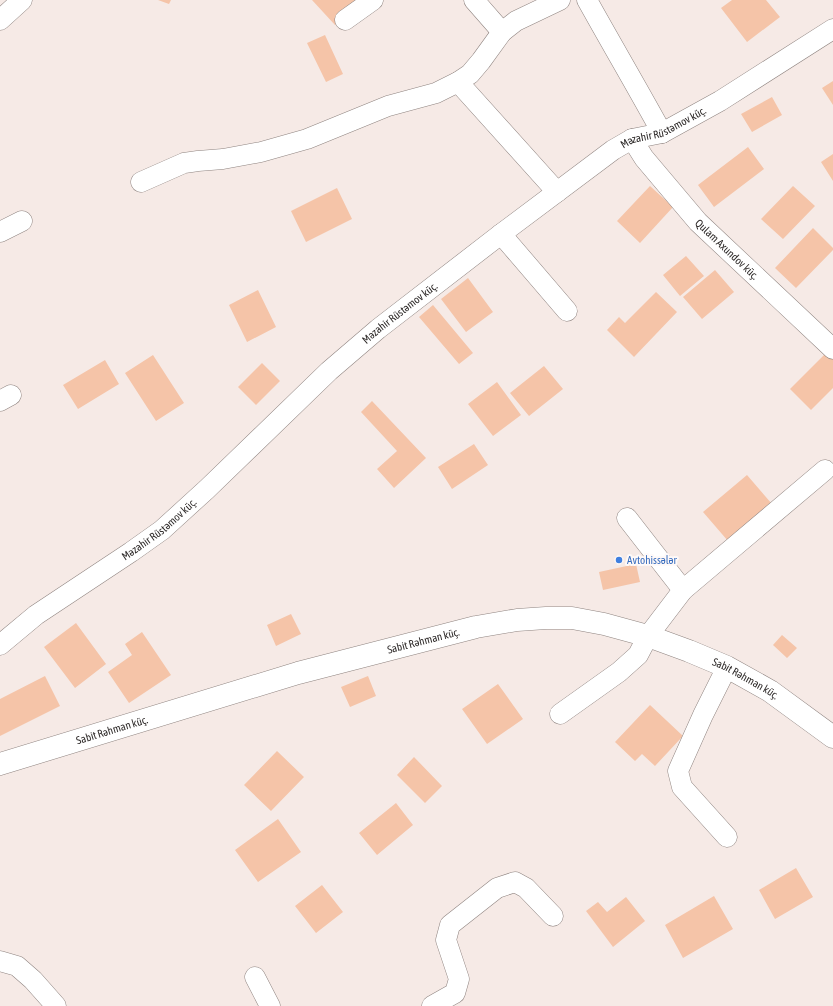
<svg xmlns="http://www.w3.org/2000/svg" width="833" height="1006" font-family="'Asap Condensed',sans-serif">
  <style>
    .building { fill: #f5c4a8 }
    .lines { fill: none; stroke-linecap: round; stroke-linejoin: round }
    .minor-casing { stroke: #8f8480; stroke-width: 21 }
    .major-casing { stroke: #8f8480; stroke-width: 23 }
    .minor { stroke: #fff; stroke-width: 20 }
    .major { stroke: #fff; stroke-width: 22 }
    .shop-dot { fill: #3f7fe0; stroke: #fef9f8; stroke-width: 1.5 }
    .labels { text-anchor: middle; stroke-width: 4; stroke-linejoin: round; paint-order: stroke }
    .street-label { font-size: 11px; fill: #2e2a29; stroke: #fef9f8 }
    .shop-label { font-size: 11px; fill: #366cbe; stroke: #fef9f8; text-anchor: start }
  </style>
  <rect width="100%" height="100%" fill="#f6eae6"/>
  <!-- building -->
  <path class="building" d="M 158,0 L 171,0 L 169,4 Z
    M 312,0 L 362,0 L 335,25 Z
    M 732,0 L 766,0 L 780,17 L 747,42 L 721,8 Z
    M 325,35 L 343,74 L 326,82 L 307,43 Z
    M 833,81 L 833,105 L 822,88 Z
    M 772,97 L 782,115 L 752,132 L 741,114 Z
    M 748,147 L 764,169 L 714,207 L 698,185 Z
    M 833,154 L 833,181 L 821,162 Z
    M 650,186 L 673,207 L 640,243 L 617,221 Z
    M 793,186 L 815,206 L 783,239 L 761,219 Z
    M 337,188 L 352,219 L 306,242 L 291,211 Z
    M 813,228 L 833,248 L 833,250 L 796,288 L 775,268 Z
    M 686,256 L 704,276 L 680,296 L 663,275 Z
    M 715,270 L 734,292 L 702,319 L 683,297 Z
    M 468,278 L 493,312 L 466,332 L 441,299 Z
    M 258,290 L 276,327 L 247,342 L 229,305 Z
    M 656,292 L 677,312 L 634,357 L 607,330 L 619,317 L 625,323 Z
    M 433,305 L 473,353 L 459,364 L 419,317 Z
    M 833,346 L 833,388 L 811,410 L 790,389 Z
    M 153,355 L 184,403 L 156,421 L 125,373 Z
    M 105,360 L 119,384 L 78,409 L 63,385 Z
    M 262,363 L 280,381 L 256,405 L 238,387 Z
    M 544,366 L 563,389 L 529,416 L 510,393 Z
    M 497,382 L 521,415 L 493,436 L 468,404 Z
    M 372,401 L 426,458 L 394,488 L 377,469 L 397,451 L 361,412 Z
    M 474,444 L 488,465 L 452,489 L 438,467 Z
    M 747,475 L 772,504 L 728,541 L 703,512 Z
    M 636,564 L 640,582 L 603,590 L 599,572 Z
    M 291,614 L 301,634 L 276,646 L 267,625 Z
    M 76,623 L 106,664 L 75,688 L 44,647 Z
    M 142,632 L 171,675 L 129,703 L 108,672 L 132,655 L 125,644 Z
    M 782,635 L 797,648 L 787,658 L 773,645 Z
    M 45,676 L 60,706 L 0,736 L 0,699 Z
    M 368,676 L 376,696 L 350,707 L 341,687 Z
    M 498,684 L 523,719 L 487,744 L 462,709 Z
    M 650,705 L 683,736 L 655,766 L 642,754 L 635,761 L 615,742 Z
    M 277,751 L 304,777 L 271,811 L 244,785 Z
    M 414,757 L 442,786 L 425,803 L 397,775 Z
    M 396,803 L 413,825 L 377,855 L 359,833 Z
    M 278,819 L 301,852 L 258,882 L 235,850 Z
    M 796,868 L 813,897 L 775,919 L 759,890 Z
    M 322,885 L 343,912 L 316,933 L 295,906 Z
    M 714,896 L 733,929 L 683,958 L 665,925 Z
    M 626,897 L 645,921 L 613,947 L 586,911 L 598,902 L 607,912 Z"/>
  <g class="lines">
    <defs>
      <g id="minor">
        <path d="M 474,0 L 502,32"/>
        <path d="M 587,0 C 612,45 638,89 662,133"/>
        <path d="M 0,20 L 22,0"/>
        <path d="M 345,20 L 373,0"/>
        <path d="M 458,82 L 557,192"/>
        <path id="s1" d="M 632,139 L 644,158 L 698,222 L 833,349"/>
        <path d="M 141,182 L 184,163 L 198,161 L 223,159 L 261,152 L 307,139 L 388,106 L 436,93 L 458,82 L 470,74 L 481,61 L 502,32 L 516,21 L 560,0"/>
        <path d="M 0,232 L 22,221"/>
        <path d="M 501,234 L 567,311"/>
        <path d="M 0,401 L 11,395"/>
        <path d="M 627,518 L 683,590"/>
        <path id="s2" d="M 0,645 L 36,615 L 131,552 L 162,530 L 207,489 L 329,371 L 378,329 L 501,234 L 613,150 L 632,139 L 662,133 L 720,101 L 833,29"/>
        <path d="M 560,714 L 619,672 L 638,655 L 648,636 L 683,590 L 825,470"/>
        <path d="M 727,837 L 682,787 L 678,771 L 703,715 L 727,667"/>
        <path d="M 0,961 L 17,966 L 33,980 L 56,1006"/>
        <path d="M 255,977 L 270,1006"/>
        <path d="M 432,1006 L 455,993 L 459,979 L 446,940 L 450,925 L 497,888 L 515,882 L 526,888 L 553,916"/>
      </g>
      <g id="major">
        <path id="s3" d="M 0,764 L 298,673 L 476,627 L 517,620 L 546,618 L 572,618 L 604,624 L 648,636 L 689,651 L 727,667 L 770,691 L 833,737"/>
      </g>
    </defs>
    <!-- minor casing -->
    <use href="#minor" class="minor-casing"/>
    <!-- major casing -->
    <use href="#major" class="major-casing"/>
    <!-- minor -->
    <use href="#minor" class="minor"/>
    <!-- major -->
    <use href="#major" class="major"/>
  </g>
  <!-- markers -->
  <circle class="shop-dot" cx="619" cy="560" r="4"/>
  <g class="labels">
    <!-- street labels -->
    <g class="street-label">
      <text dy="4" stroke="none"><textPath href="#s2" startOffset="845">Məzahir Rüstəmov küç.</textPath></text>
      <text dy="4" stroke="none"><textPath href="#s1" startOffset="146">Qulam Axundov küç.</textPath></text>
      <text dy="4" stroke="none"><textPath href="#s2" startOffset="521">Məzahir Rüstəmov küç.</textPath></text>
      <text dy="4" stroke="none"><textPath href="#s2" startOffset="197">Məzahir Rüstəmov küç.</textPath></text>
      <text dy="4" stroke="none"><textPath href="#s3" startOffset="441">Sabit Rəhman küç.</textPath></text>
      <text dy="4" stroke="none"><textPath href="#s3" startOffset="777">Sabit Rəhman küç.</textPath></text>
      <text dy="4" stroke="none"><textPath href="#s3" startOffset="117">Sabit Rəhman küç.</textPath></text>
    </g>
    <!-- shop labels -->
    <g class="shop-label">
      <text x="627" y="564">Avtohissələr</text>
    </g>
  </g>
</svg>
